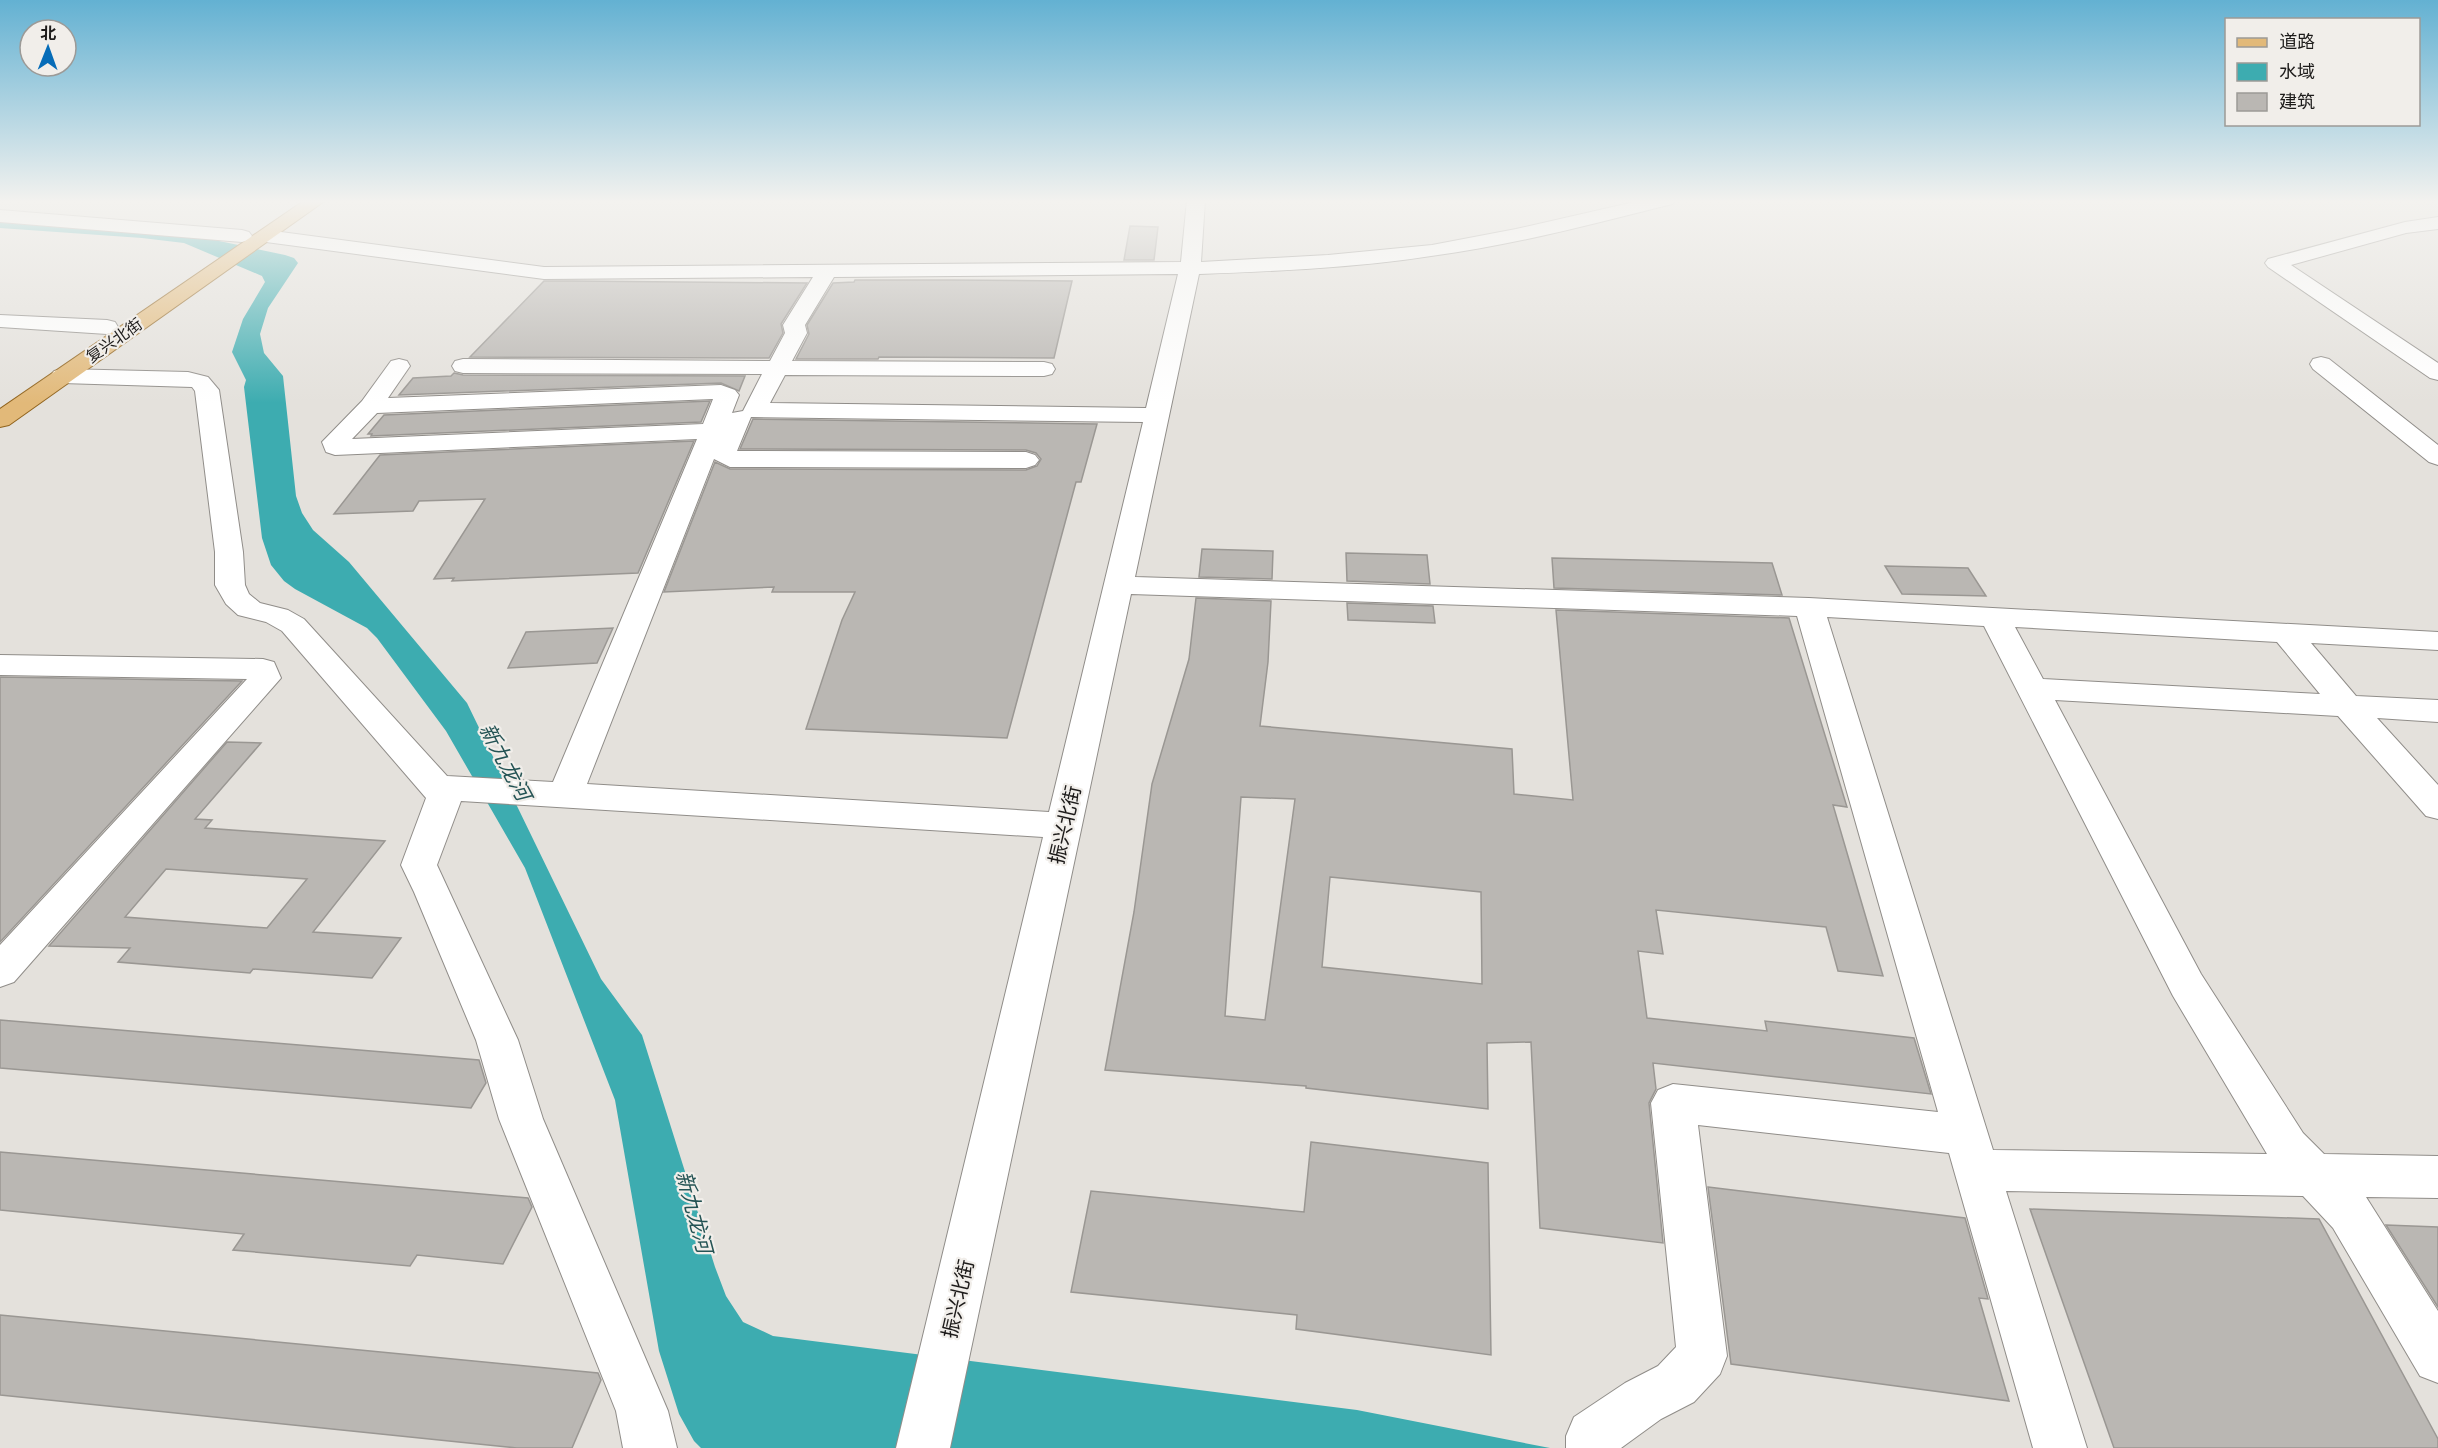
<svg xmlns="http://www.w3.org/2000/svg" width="2438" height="1448" font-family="'Noto Serif','Noto Sans SC',serif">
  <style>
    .water { fill: #3dacb0 }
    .building { fill: #bab7b3; stroke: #9a9793; stroke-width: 1.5; fill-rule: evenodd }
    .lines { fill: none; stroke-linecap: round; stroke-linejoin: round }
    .minor-casing { stroke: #908d89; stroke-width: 2 }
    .major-casing { stroke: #90631d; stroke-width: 2 }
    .minor { fill: #fff; fill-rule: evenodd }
    .major { fill: #e2b979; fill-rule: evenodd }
    .labels { text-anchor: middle; stroke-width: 4.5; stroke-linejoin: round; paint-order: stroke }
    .far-street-label { font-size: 16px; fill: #1d1b1a; stroke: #f1eeea }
    .street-label { font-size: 20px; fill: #1d1b1a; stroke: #f1eeea }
    .water-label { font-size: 21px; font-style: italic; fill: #245354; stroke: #f1eeea }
  </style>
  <rect width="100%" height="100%" fill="#e4e1dc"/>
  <!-- water -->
  <path class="water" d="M 0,221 L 186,234 L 285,255 L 294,258 L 298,263 L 268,308 L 260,334 L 264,353 L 283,376 L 296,496 L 302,513 L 313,530 L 349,562 L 467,703 L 601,979 L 642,1035 L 715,1267 L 726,1296 L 743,1322 L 773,1336 L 1357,1410 L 1550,1448 L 701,1448 L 694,1441 L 679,1414 L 659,1351 L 615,1100 L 525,868 L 446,731 L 377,638 L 367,628 L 295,589 L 284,581 L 271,565 L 262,538 L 244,387 L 246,380 L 232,352 L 243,319 L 265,282 L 262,276 L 184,243 L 142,238 L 0,228 Z"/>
  <!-- building -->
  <path class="building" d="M 1130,226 L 1158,227 L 1154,260 L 1124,260 Z
    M 855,280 L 952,280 L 1072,281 L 1054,358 L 879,357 L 878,359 L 796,359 L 809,334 L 807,325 L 833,283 L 854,282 Z
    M 544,281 L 572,281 L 807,283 L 781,324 L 783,333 L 769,358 L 470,357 Z
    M 454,373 L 463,375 L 745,376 L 739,391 L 721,383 L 399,395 L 413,378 L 451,376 Z
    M 710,401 L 701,422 L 371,436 L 372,434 L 368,434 L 384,415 Z
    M 753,419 L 1097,424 L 1081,482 L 1076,482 L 1007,738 L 806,729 L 842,620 L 855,592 L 772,592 L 774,587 L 664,592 L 715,462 L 730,469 L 1026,470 L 1037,466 L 1041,459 L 1036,453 L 1026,450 L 740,449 Z
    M 694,441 L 638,573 L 452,581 L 454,578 L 434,579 L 485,499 L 419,501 L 413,511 L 334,514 L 380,455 Z
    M 1202,549 L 1273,551 L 1272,579 L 1199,577 Z
    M 1346,553 L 1427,555 L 1430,584 L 1347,581 Z
    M 1552,558 L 1772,563 L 1782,595 L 1554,588 Z
    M 1885,566 L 1968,568 L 1986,596 L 1902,594 Z
    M 1196,598 L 1271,601 L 1268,662 L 1260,726 L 1512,749 L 1514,794 L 1573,800 L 1556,610 L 1789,618 L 1847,807 L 1833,805 L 1883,976 L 1838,971 L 1826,927 L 1656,910 L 1663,954 L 1638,951 L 1647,1018 L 1767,1031 L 1765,1021 L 1914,1038 L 1931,1094 L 1653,1063 L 1656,1089 L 1649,1103 L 1663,1243 L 1540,1228 L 1531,1042 L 1487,1043 L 1488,1109 L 1306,1088 L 1306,1086 L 1105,1070 L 1134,912 L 1152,784 L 1189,659 ZM 1241,797 L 1295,799 L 1265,1020 L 1225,1016 ZM 1330,877 L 1481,892 L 1482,984 L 1322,967 Z
    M 1347,603 L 1433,606 L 1435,623 L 1348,620 Z
    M 613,628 L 597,663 L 508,668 L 526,632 Z
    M 0,677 L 242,681 L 0,942 Z
    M 227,742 L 261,743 L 195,819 L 212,820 L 205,828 L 385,841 L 313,932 L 401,938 L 372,978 L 253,969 L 250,973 L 118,962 L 130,948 L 49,946 ZM 166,869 L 307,879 L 267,928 L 125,917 Z
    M 0,1020 L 479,1060 L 486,1083 L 471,1108 L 0,1068 Z
    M 1311,1142 L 1488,1163 L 1491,1355 L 1296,1329 L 1297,1315 L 1071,1292 L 1091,1191 L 1304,1212 Z
    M 0,1152 L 528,1198 L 532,1207 L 503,1264 L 417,1255 L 410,1266 L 233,1250 L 244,1234 L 0,1210 Z
    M 1708,1187 L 1965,1218 L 1988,1299 L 1979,1298 L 2009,1401 L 1731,1364 Z
    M 2030,1209 L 2319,1219 L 2438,1439 L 2438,1448 L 2114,1448 Z
    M 2386,1225 L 2438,1227 L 2438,1307 Z
    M 0,1315 L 598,1373 L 601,1380 L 572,1448 L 517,1448 L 0,1395 Z"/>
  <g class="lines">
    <defs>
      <path id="minor" d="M 1187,200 L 1205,200 L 1201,262 L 1328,255 L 1432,245 L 1516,229 L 1643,200 L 1675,200 L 1672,204 C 1593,224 1513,245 1431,256 C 1354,268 1276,271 1199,274 L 1135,577 L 1809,598 L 2438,632 L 2438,650 L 2311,643 L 2356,696 L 2438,700 L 2438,722 L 2377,718 L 2438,785 L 2438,819 L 2426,816 L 2338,716 L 2055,700 L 2201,974 L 2303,1133 L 2324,1154 L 2438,1156 L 2438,1198 L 2366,1197 L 2438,1311 L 2438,1383 L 2420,1376 L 2333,1228 L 2303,1196 L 2006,1191 L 2087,1448 L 2033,1448 L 1949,1153 L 1698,1125 L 1727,1356 L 1720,1374 L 1694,1402 L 1661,1419 L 1621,1448 L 1566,1448 L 1566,1436 L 1574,1417 L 1625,1383 L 1658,1366 L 1676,1347 L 1651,1103 L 1658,1090 L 1673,1084 L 1938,1112 L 1797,616 L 1131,594 L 950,1448 L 896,1448 L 1043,837 L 461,801 L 437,865 L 518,1040 L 543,1119 L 668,1411 L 677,1448 L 623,1448 L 616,1411 L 499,1119 L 476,1040 L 414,892 L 401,865 L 426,798 L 282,631 L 266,622 L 238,615 L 226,604 L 215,585 L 215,552 L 195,391 L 192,387 L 62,383 L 54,381 L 50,376 L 54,371 L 62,369 L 188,372 L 208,377 L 219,390 L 243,552 L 245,585 L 249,594 L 260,603 L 288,610 L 304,619 L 447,776 L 553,782 L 697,439 L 335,455 L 326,452 L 322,442 L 362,401 L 391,361 L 399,359 L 407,361 L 410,366 L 388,398 L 721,385 L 735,390 L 739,395 L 732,413 L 743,411 L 762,374 L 463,373 L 455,371 L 452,366 L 455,361 L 463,359 L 770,361 L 785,333 L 783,325 L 813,277 L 544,279 L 266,242 L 259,240 L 256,236 L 259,232 L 266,230 L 544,267 L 1181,262 ZM 1178,274 L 1146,408 L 770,403 L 785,375 L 1044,376 L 1052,374 L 1055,369 L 1052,364 L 1044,362 L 792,361 L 807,333 L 805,325 L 834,277 ZM 713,399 L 703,424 L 352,439 L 377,413 ZM 751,417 L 1143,422 L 1049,812 L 587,784 L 714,459 L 730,467 L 1026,468 L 1035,465 L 1039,460 L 1035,455 L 1026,452 L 737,451 ZM 1827,617 L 1984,626 L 2173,996 L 2267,1154 L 1993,1150 ZM 2015,627 L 2277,642 L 2320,694 L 2043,679 Z
        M 0,210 L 242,230 L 249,232 L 252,236 L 249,240 L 242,242 L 0,222 Z
        M 2438,217 L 2438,229 L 2406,233 L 2291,265 L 2438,363 L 2438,380 L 2430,378 L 2268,267 L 2265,263 L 2268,259 L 2405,222 Z
        M 0,315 L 107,320 L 115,322 L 118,327 L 115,332 L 107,334 L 0,327 Z
        M 2321,357 L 2329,359 L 2438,445 L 2438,465 L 2429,462 L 2313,369 L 2310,364 L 2313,359 Z
        M 0,655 L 263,659 L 274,662 L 281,678 L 14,982 L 0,987 L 0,945 L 247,679 L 0,675 Z"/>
      <path id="major" d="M 305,200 L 326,200 L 9,425 L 0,427 L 0,409 Z"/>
    </defs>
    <!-- minor casing -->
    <use href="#minor" class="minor-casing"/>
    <!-- major casing -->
    <use href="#major" class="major-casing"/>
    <!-- minor -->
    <use href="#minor" class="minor"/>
    <!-- major -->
    <use href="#major" class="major"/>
  </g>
  <!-- sky -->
  <linearGradient id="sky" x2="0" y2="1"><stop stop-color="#63b1d2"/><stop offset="0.5" stop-color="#f3f2ef"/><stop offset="1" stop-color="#f3f2ef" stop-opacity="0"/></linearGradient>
  <rect width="2438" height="403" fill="url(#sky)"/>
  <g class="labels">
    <!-- far-street labels -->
    <g class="far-street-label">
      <text transform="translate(114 340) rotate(-35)" y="6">复兴北街</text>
    </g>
    <!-- street labels -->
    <g class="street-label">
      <text transform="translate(1065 825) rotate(-77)" y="7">振兴北街</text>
      <text transform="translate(958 1299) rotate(-77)" y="7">振兴北街</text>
    </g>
    <!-- water labels -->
    <g class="water-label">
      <text transform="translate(505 762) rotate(62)" y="7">新九龙河</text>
      <text transform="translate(694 1212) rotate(75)" y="7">新九龙河</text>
    </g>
  </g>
  <!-- legend -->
  <rect x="2225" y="18" width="195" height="108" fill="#f1eeea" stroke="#9c9a97" stroke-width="1.5"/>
  <rect x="2237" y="38" width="30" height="9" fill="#e2b979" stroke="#9c9a97" stroke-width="1.5"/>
  <text x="2279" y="48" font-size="18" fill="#1d1b1a">道路</text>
  <rect x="2237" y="63" width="30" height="18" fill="#3dacb0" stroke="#9c9a97" stroke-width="1.5"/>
  <text x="2279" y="78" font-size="18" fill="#1d1b1a">水域</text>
  <rect x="2237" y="93" width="30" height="18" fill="#bab7b3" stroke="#9c9a97" stroke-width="1.5"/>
  <text x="2279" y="108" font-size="18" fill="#1d1b1a">建筑</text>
  <!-- north arrow -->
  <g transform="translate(48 48) rotate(1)"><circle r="28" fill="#f1eeea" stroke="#9c9a97" stroke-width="1.5"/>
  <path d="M0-4.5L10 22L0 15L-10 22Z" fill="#066cb8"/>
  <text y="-9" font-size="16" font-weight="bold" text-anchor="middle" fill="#1d1b1a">北</text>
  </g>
</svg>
